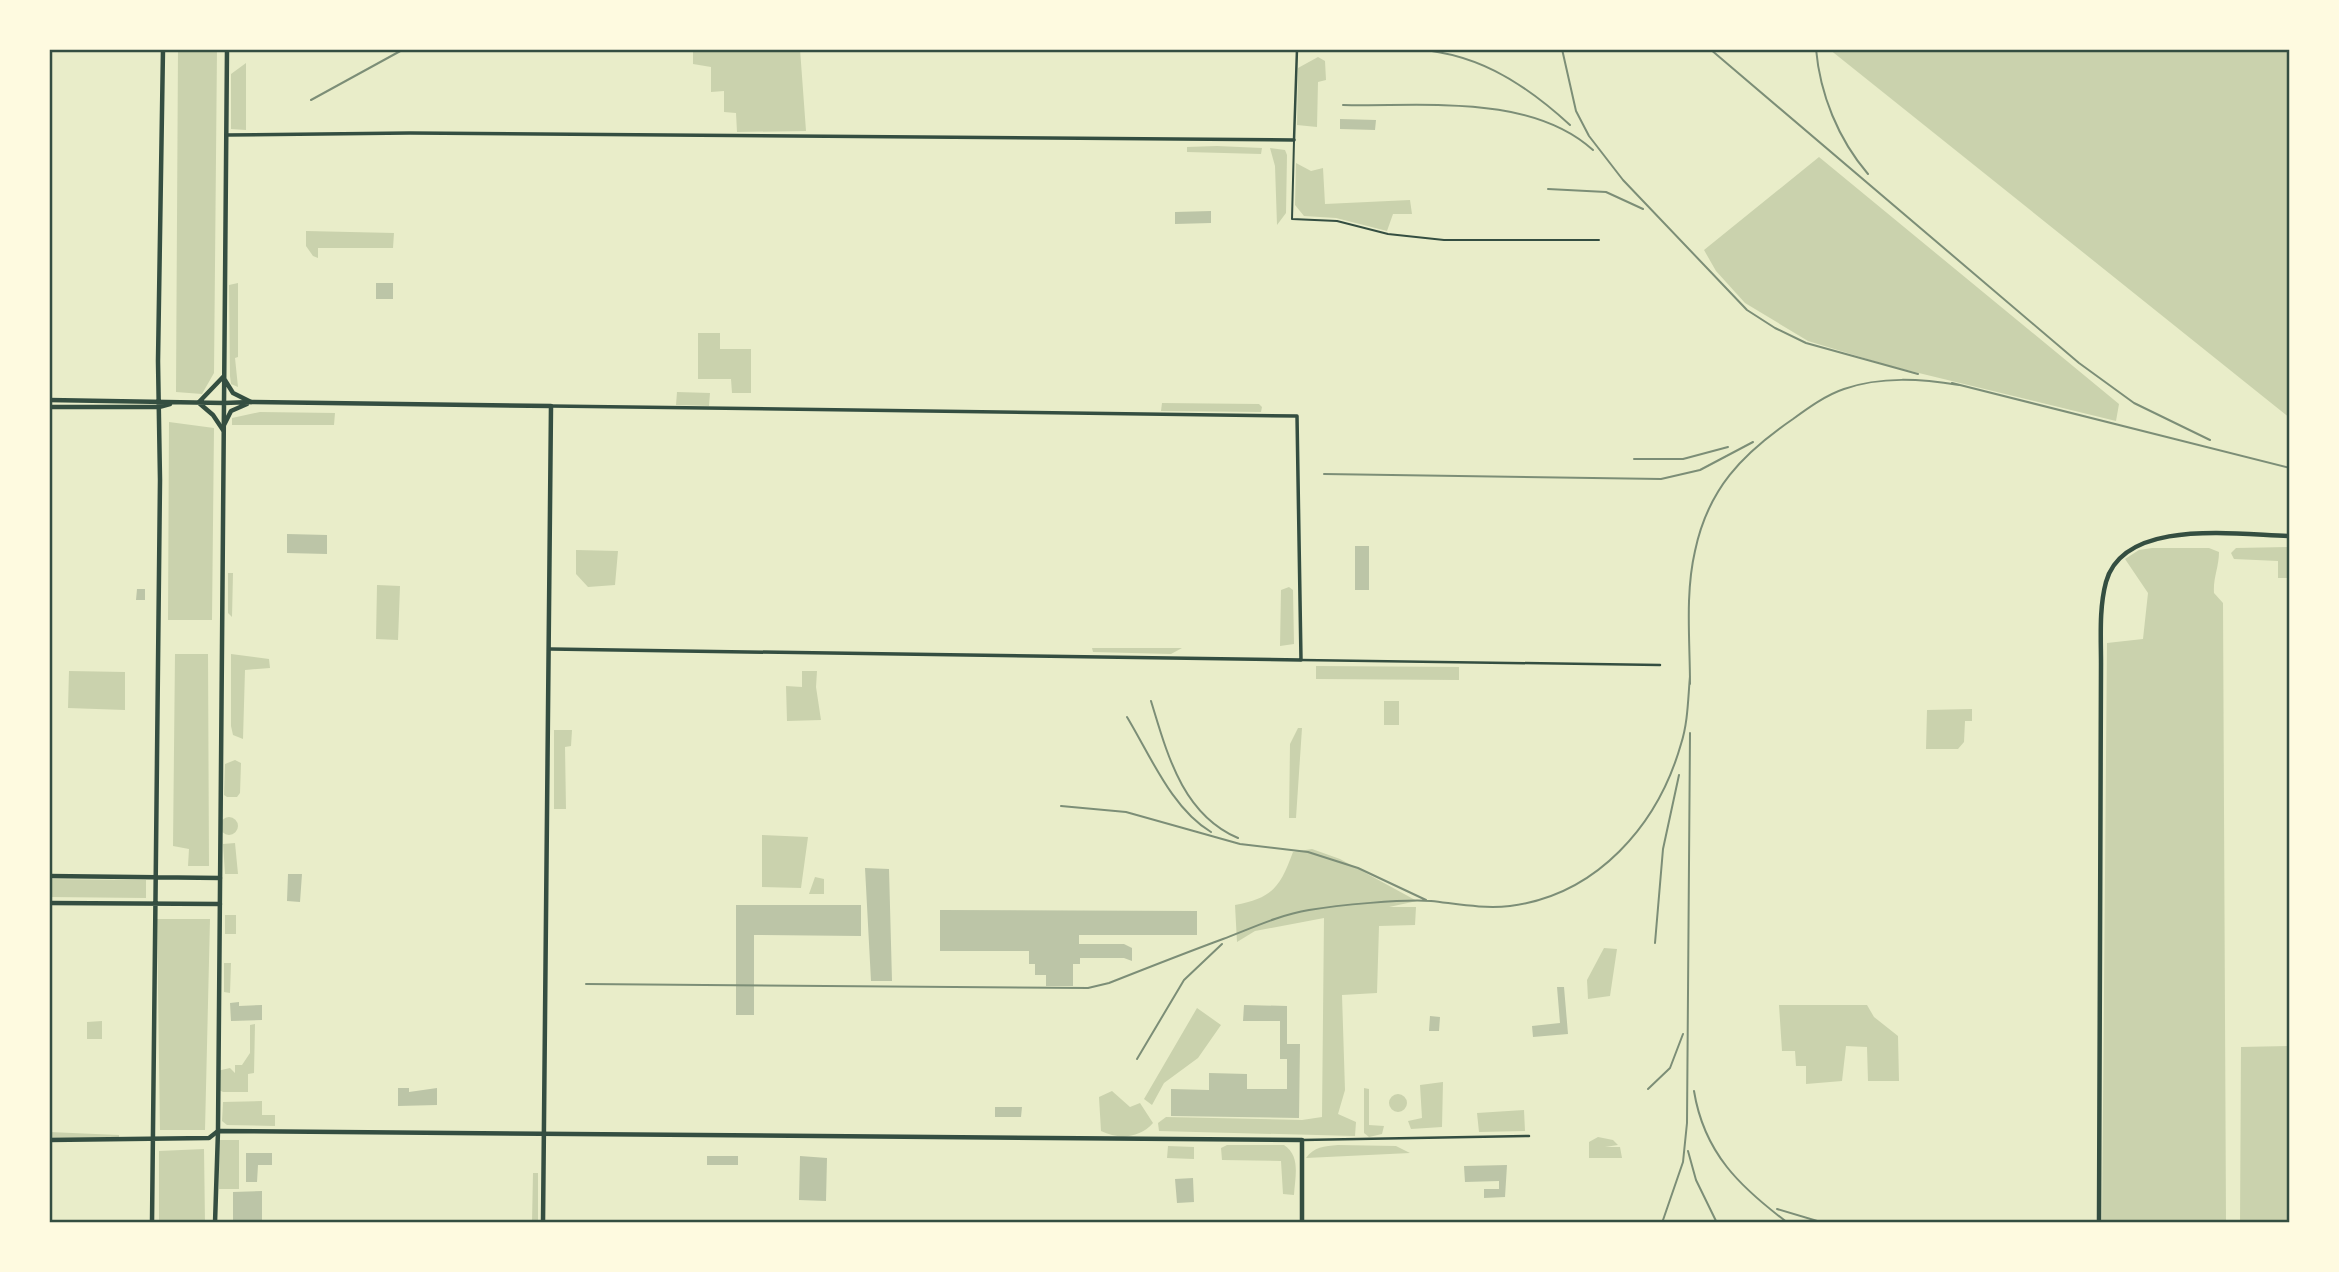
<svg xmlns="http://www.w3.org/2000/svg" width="2339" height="1272" font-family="Helvetica,sans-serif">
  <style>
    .green { fill: #cad2ad }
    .building { fill: #bcc5a7 }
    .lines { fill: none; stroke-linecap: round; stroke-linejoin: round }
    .service { stroke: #344e41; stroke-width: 2 }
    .minor { stroke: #344e41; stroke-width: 2.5 }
    .tertiary { stroke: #344e41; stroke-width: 3.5 }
    .secondary { stroke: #344e41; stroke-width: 4.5 }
    .primary { stroke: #344e41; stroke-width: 4.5 }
    .rail { stroke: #7c8e77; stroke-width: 2 }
    .neatline { fill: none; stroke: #344e41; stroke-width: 2.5 }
  </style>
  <rect width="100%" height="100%" fill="#e9edc9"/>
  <!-- green -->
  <path class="green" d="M 178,49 L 217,49 L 214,373 L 202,394 L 176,392 Z
    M 693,49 L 800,49 L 806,131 L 737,132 L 736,113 L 724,112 L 724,91 L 711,92 L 711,67 L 693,64 Z
    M 1829,49 L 2290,49 L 2290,418 Z
    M 1318,57 L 1325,61 L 1326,80 L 1318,82 L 1317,127 L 1297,125 L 1298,68 Z
    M 246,63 L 246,130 L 231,129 L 231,74 Z
    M 1217,146 L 1262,148 L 1261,154 L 1187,152 L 1187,147 Z
    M 1270,148 L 1285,150 L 1287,155 L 1286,213 L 1277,225 L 1275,166 Z
    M 1819,157 L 2119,404 L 2116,421 L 1890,366 L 1808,341 L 1745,303 L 1716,271 L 1704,250 Z
    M 1296,163 L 1311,171 L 1323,168 L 1325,204 L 1410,200 L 1412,214 L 1393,214 L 1387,231 L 1336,218 L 1304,216 L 1295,205 Z
    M 306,231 L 394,233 L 393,248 L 318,248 L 318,258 L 313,256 L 306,246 Z
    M 238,283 L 238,357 L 235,358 L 238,387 L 231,384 L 230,376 L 229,285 Z
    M 698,333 L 720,333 L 720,349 L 751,349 L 751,393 L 732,393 L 731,379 L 698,379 Z
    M 677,392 L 710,393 L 709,406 L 676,405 Z
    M 1162,403 L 1259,404 L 1262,407 L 1261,412 L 1161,411 Z
    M 260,412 L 335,413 L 334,425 L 232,425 L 232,418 Z
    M 169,422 L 214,428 L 212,620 L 168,620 Z
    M 2290,547 L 2290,578 L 2278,578 L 2278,561 L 2234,559 L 2231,553 L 2236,548 Z
    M 2152,548 L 2209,548 L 2219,552 C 2219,567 2213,578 2214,593 L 2223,603 L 2226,1223 L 2102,1223 L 2107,643 L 2143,639 L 2148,593 L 2125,559 L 2139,550 Z
    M 576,550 L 618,551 L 615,585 L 588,587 L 576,574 Z
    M 228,573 L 233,573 L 232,617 L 228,613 Z
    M 377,585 L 400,586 L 398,640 L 376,639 Z
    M 1289,587 L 1293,590 L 1294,644 L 1280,646 L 1281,590 Z
    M 1092,648 L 1182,648 L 1171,654 L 1093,652 Z
    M 175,654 L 208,654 L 209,866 L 188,866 L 189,849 L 173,846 Z
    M 231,654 L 269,659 L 270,668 L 245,670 L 243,739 L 233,735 L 231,726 Z
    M 1316,666 L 1459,667 L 1459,680 L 1316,679 Z
    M 69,671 L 125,672 L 125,710 L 68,708 Z
    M 802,671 L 817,671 L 816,687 L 821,720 L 787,721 L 786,686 L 802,687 Z
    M 1384,701 L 1399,701 L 1399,725 L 1384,725 Z
    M 1972,709 L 1972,721 L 1965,721 L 1964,742 L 1958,749 L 1926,749 L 1927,710 Z
    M 1298,728 L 1302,728 L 1296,818 L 1289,818 L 1290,744 Z
    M 554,730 L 572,730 L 571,746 L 565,747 L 566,809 L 554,809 Z
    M 235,760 L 241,763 L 240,793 L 237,797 L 227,797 L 224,795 L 225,764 Z
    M220 826a9 9 0 1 1 18 0a9 9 0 1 1-18 0Z
    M 762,835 L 808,837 L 801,888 L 762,887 Z
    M 235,843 L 238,874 L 225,874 L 223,844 Z
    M 1312,849 L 1340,859 L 1417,901 L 1389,907 L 1416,907 L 1415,925 L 1379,926 L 1377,993 L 1342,995 L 1345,1090 L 1338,1114 L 1356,1122 L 1355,1136 L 1159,1131 L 1158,1123 L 1166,1117 L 1302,1120 L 1322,1117 L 1324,918 L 1255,931 L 1237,942 L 1235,905 C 1273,898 1280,887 1293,852 Z
    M 815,877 L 824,879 L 824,894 L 809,894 Z
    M 49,879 L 146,880 L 146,898 L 49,897 Z
    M 225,915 L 236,915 L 236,934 L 225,934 Z
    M 157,919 L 210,919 L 205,1130 L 160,1130 Z
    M 1604,948 L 1617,949 L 1610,996 L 1588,999 L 1587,980 Z
    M 224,963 L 231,963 L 230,993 L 224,992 Z
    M 1779,1005 L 1867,1005 L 1874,1017 L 1898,1036 L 1899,1081 L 1868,1081 L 1867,1047 L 1846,1046 L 1842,1081 L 1806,1084 L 1806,1066 L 1796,1066 L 1795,1051 L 1782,1051 Z
    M 1197,1008 L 1221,1025 L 1198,1058 L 1164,1083 L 1152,1105 L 1144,1099 Z
    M 102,1021 L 102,1039 L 87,1039 L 87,1022 Z
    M 255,1024 L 254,1073 L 248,1074 L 248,1092 L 223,1092 L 217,1089 L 217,1071 L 230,1068 L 235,1073 L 235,1065 L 242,1065 L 250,1053 L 250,1025 Z
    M 2290,1046 L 2290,1223 L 2240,1223 L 2241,1047 Z
    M 1443,1082 L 1442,1127 L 1411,1129 L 1408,1121 L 1422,1118 L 1420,1085 Z
    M 1364,1088 L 1369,1089 L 1369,1125 L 1384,1126 L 1382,1134 L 1369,1137 L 1364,1133 Z
    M 1112,1091 L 1130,1107 L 1140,1103 L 1153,1123 C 1140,1138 1119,1140 1101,1131 L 1099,1097 Z
    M1389 1103a9 9 0 1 1 18 0a9 9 0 1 1-18 0Z
    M 262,1101 L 262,1115 L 275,1115 L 275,1126 L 227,1125 L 222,1121 L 223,1102 Z
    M 1524,1110 L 1525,1131 L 1479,1132 L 1477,1113 Z
    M 49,1132 L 119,1135 L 119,1139 L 49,1138 Z
    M 1598,1137 L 1613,1140 L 1618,1145 L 1605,1147 L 1620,1147 L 1622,1158 L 1589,1158 L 1589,1142 Z
    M 219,1140 L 239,1140 L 239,1189 L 219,1189 Z
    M 1227,1145 L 1284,1145 C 1301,1156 1295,1177 1294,1195 L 1283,1194 L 1281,1161 L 1222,1160 L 1221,1148 Z
    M 1338,1145 L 1396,1146 L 1410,1153 L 1306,1158 C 1314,1147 1324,1146 1338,1145 Z
    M 1168,1146 L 1194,1147 L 1194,1159 L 1167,1158 Z
    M 204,1149 L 205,1223 L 159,1223 L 159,1151 Z
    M 533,1173 L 538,1173 L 538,1223 L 532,1223 Z"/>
  <!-- building -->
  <path class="building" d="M 1340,119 L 1376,120 L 1375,130 L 1340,129 Z
    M 1211,211 L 1211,223 L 1175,224 L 1175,212 Z
    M 376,283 L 393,283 L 393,299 L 376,299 Z
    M 287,534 L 327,535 L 327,554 L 287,553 Z
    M 1355,546 L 1369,546 L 1369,590 L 1355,590 Z
    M 137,589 L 145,589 L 145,600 L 136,600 Z
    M 865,868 L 889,869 L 892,981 L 871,981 Z
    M 288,874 L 302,874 L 300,902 L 287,901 Z
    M 736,905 L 861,905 L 861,936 L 754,935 L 754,1015 L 736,1015 Z
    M 940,910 L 1197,911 L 1197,935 L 1079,935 L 1079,944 L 1124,944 L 1132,948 L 1132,961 L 1124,958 L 1080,958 L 1080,964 L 1073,964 L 1073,986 L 1046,986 L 1046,975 L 1035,975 L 1035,964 L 1029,964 L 1029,951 L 940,951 Z
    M 1557,987 L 1564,987 L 1568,1034 L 1533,1037 L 1532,1026 L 1560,1023 Z
    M 239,1002 L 239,1006 L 262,1005 L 262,1020 L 231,1021 L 230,1003 Z
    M 1244,1005 L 1287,1006 L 1287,1044 L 1300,1044 L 1299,1118 L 1171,1116 L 1171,1089 L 1209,1090 L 1209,1073 L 1247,1074 L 1247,1089 L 1287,1089 L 1287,1059 L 1280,1059 L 1280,1021 L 1243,1021 Z
    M 1430,1016 L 1440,1017 L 1439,1031 L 1429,1031 Z
    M 398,1088 L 409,1088 L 409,1092 L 437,1088 L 437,1105 L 398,1106 Z
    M 995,1107 L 1022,1107 L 1021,1117 L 995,1117 Z
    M 246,1153 L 272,1153 L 272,1165 L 258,1165 L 257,1182 L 246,1182 Z
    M 707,1156 L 738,1156 L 738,1165 L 707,1165 Z
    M 800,1156 L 827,1158 L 826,1201 L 799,1200 Z
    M 1507,1165 L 1505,1197 L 1484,1198 L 1484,1189 L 1499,1189 L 1499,1181 L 1465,1182 L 1464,1166 Z
    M 1193,1178 L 1194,1202 L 1177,1203 L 1175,1179 Z
    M 262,1191 L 262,1223 L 233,1223 L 233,1192 Z"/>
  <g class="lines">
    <!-- service -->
    <path class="service" d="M 1294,141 L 1292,219 L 1337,221 L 1388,234 L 1444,240 L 1599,240"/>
    <!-- minor -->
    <path class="minor" d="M 1294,140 L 1297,49
      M 1301,660 L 1660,665
      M 1302,1140 L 1529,1136"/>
    <!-- tertiary -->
    <path class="tertiary" d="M 226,135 L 410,133 L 1294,140
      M 550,649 L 1301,660 L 1297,416 L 551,406"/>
    <!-- secondary -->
    <path class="secondary" d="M 49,400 L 224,403 L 227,49
      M 199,402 L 223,377 L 233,393 L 251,402
      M 199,403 L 213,415 L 223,430
      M 49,407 L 159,407 L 170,404
      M 49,876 L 220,878
      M 49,903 L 220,904
      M 49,1140 L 209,1138 L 218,1131 L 1302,1140 L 1302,1223
      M 152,1223 L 160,480 L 158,361 L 163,49"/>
    <!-- primary -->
    <path class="primary" d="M 224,425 L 231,411 L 247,404
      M 215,1223 L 218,1131 L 224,403 L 251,402 L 551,406 L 543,1223
      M 2099,1223 L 2101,663 C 2101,637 2099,608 2106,582 C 2124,517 2238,535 2290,536"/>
    <!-- rail -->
    <path class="rail" d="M 1406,49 C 1472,50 1522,81 1570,125
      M 1562,49 L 1576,111 L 1589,136 L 1623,180 L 1747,310 L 1775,328 L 1806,343 L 1918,374
      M 1710,49 L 2079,363 L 2134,403 L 2210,440
      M 1816,49 C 1820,94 1838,139 1868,174
      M 770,50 L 1144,49
      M 311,100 L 404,49
      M 1343,105 C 1423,107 1530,93 1593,150
      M 1548,189 L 1606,192 L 1643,209
      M 1952,383 L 2290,468
      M 1634,459 L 1683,459 L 1728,447
      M 1324,474 L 1661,479 L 1700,470 L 1753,442
      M 1690,684 C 1690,641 1685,594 1695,551 C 1708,489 1742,454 1793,419 C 1808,408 1826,395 1844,389 C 1881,376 1922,379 1959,385
      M 1151,701 C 1167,753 1182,814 1238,838
      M 1127,717 C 1150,755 1172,809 1211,832
      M 1061,806 L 1126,812 L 1240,844 L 1308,852 L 1358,868 L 1426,900
      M 1655,943 L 1663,849 L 1679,775
      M 586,984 L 1088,988 L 1109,983 C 1147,968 1185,953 1223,939 C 1252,928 1279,915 1309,910 C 1338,905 1403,899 1431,901 C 1458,904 1483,909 1510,906 C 1597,895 1658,825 1681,744 C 1688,723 1688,698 1690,676
      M 1137,1059 L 1184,980 L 1222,944
      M 1648,1089 L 1670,1068 L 1683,1034
      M 1694,1091 C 1704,1153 1740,1187 1788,1223
      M 1688,1151 L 1696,1180 L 1717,1223
      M 1777,1209 L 1824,1223
      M 1662,1223 L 1683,1162 L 1687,1123 L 1690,733"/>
  </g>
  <!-- border -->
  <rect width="2339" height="1272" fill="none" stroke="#fefae0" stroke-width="102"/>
  <rect x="51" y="51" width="2237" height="1170" class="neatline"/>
</svg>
